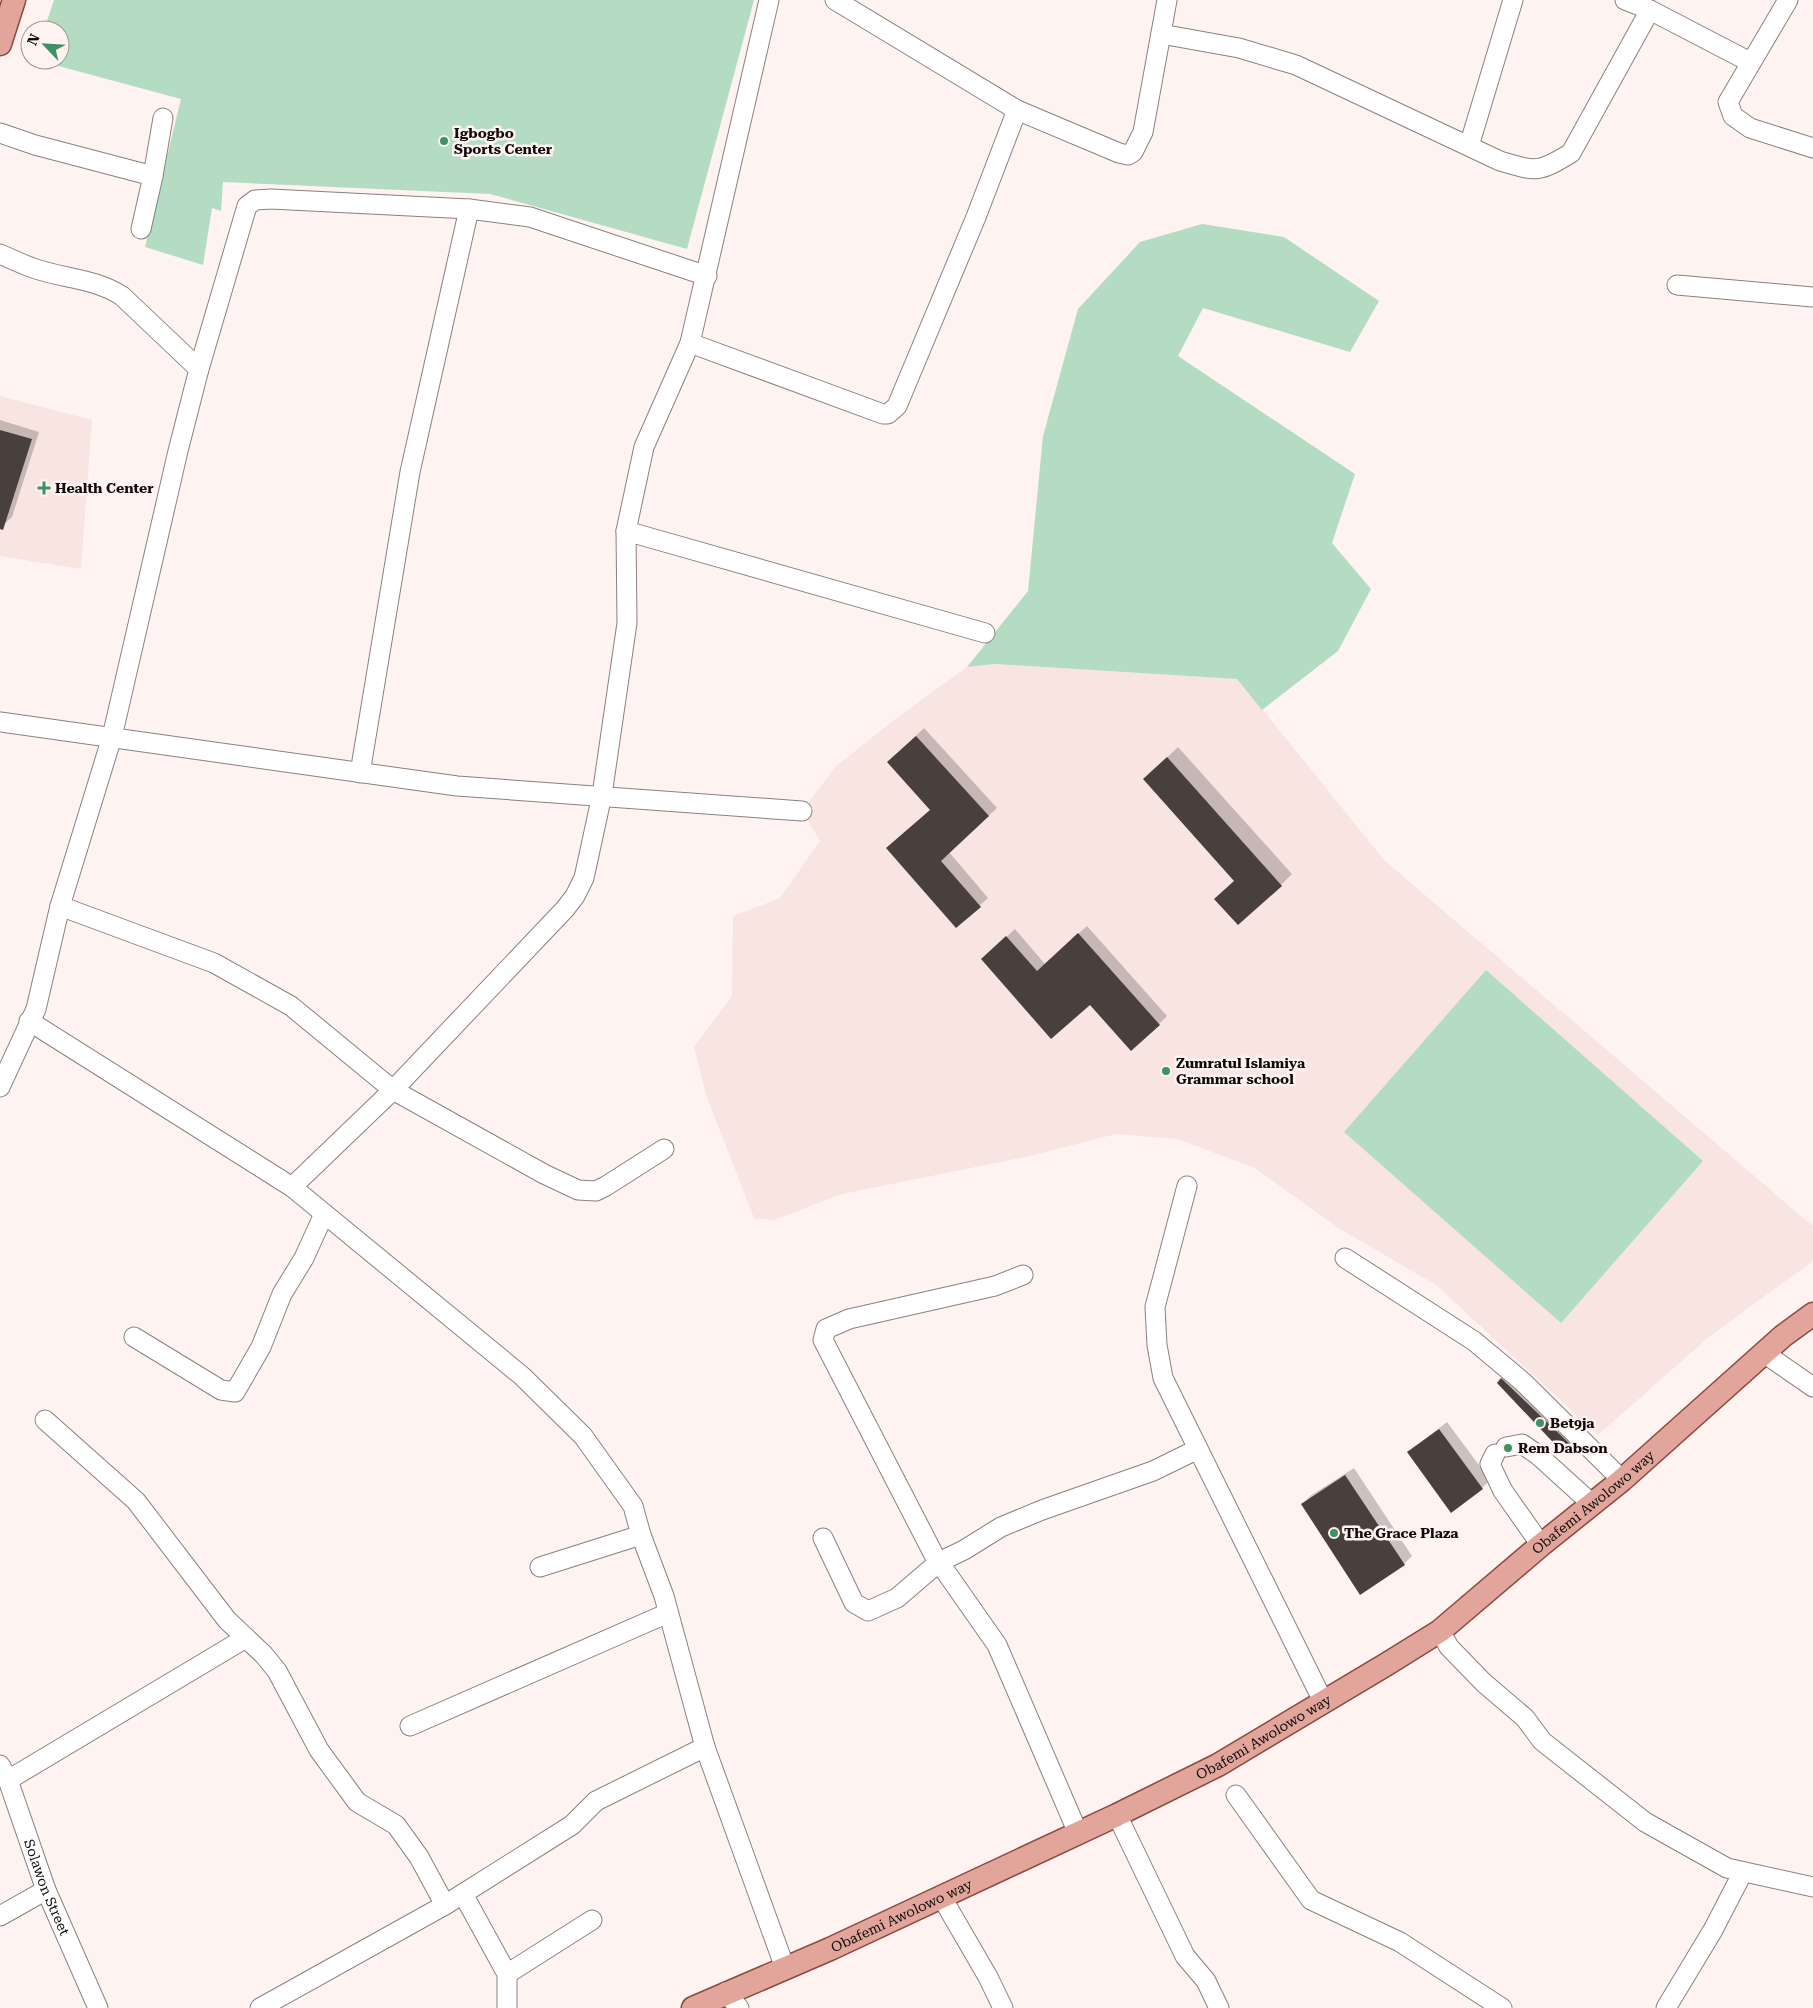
<svg xmlns="http://www.w3.org/2000/svg" width="1813" height="2008" viewBox="0 0 1813 2008" font-family="'Roboto Serif',serif">
<rect width="100%" height="100%" fill="#fef3f1"/>
<g fill="#f8e5e1">
<path d="M 0,396 L 92,420 L 81,569 L 0,556 Z"/>
<path d="M 995,664 L 1238,679 L 1384,860 L 1813,1226 L 1813,1261 L 1709,1337 L 1598,1435 L 1436,1285 L 1340,1229 L 1253,1167 L 1177,1139 L 1116,1134 L 1030,1156 L 842,1194 L 774,1220 L 754,1218 L 706,1095 L 694,1047 L 732,996 L 733,916 L 780,898 L 820,841 L 802,811 L 836,766 L 898,717 L 967,667 Z"/>
</g>
<g fill="#b4dcc3">
<path d="M 54,0 L 754,0 L 687,249 L 490,194 L 223,182 L 221,211 L 212,208 L 203,265 L 145,247 L 181,99 L 36,60 L 60,60 L 60,30 L 44,30 Z"/>
<path d="M 1202,224 L 1284,237 L 1379,301 L 1350,352 L 1203,308 L 1178,356 L 1355,474 L 1332,543 L 1371,589 L 1338,651 L 1262,710 L 1237,679 L 995,664 L 967,667 L 1028,591 L 1043,436 L 1078,309 L 1140,242 Z"/>
<path d="M 1486,970 L 1703,1161 L 1561,1323 L 1344,1132 Z"/>
</g>
<g fill="#0003">
<path d="M 0,420 L 39,432 L 12,517 L 4,524 L 0,523 Z"/>
<path d="M 924,728 L 997,808 L 949,852 L 988,898 L 956,927 L 888,848 L 932,809 L 897,754 Z"/>
<path d="M 1178,747 L 1292,874 L 1281,885 L 1235,880 L 1156,768 Z"/>
<path d="M 1087,926 L 1167,1016 L 1159,1024 L 1090,1003 L 991,951 L 1015,929 L 1045,964 Z"/>
<path d="M 1507,1374 L 1577,1441 L 1565,1453 L 1499,1383 Z"/>
<path d="M 1447,1422 L 1490,1480 L 1482,1488 L 1409,1452 Z"/>
<path d="M 1354,1468 L 1412,1556 L 1404,1564 L 1302,1505 L 1310,1496 Z"/>
</g>
<g fill="#49403e">
<path d="M 0,430 L 32,439 L 3,530 L 0,529 Z"/>
<path d="M 916,736 L 989,816 L 941,861 L 981,907 L 956,928 L 886,848 L 930,810 L 887,762 Z"/>
<path d="M 1167,757 L 1282,886 L 1238,925 L 1214,899 L 1234,881 L 1143,779 Z"/>
<path d="M 1078,933 L 1160,1025 L 1131,1051 L 1090,1005 L 1051,1039 L 981,959 L 1006,936 L 1037,971 Z"/>
<path d="M 1501,1378 L 1573,1447 L 1565,1455 L 1497,1383 Z"/>
<path d="M 1439,1429 L 1483,1489 L 1451,1513 L 1407,1452 Z"/>
<path d="M 1345,1475 L 1405,1565 L 1360,1595 L 1301,1504 Z"/>
</g>
<g fill="none" stroke-linecap="round" stroke-linejoin="round">
<defs>
<g id="minor">
<path d="M 835,0 L 1017,110 L 1119,153 L 1128,155 L 1133,152 L 1143,132 L 1167,0"/>
<path d="M 1625,0 L 1650,10 L 1750,62"/>
<path d="M 1788,0 L 1728,102 L 1733,116 L 1750,128 L 1813,148"/>
<path d="M 1161,34 L 1239,48 L 1296,65 L 1500,161 C 1537,172 1538,173 1571,153 L 1650,10"/>
<path d="M 0,133 L 35,145 L 153,176 L 141,229"/>
<path d="M 1469,146 L 1513,0"/>
<path d="M 153,176 L 163,118"/>
<path d="M 0,254 C 11,259 22,264 33,268 C 64,279 94,278 122,296 L 199,369"/>
<path d="M 1677,285 L 1813,297"/>
<path d="M 690,343 L 883,414 L 888,414 L 897,406 L 976,217 L 1017,110"/>
<path d="M 626,531 L 985,633"/>
<path d="M 0,722 L 457,786 L 802,811"/>
<path d="M 360,773 L 410,472 L 469,209"/>
<path d="M 60,906 L 214,963 L 291,1006 L 393,1090 L 544,1174 L 578,1190 L 596,1191 L 606,1186 L 664,1149"/>
<path d="M 29,1021 L 292,1187 L 522,1376 L 583,1436 L 633,1506 L 641,1535 L 664,1596 L 705,1747 L 785,1968"/>
<path d="M 0,1087 L 36,1009 L 60,906 L 112,737 L 178,451 L 199,369 L 247,206 L 255,200 L 271,199 L 469,209 L 530,217 L 707,276"/>
<path d="M 1187,1186 L 1155,1307 L 1157,1345 L 1163,1378 L 1323,1701"/>
<path d="M 292,1187 L 393,1090 L 565,909 L 575,896 L 584,878 L 602,795 L 627,623 L 626,531 L 644,447 L 690,343 L 769,0"/>
<path d="M 1345,1258 L 1474,1341 L 1523,1382 L 1622,1480"/>
<path d="M 1023,1275 L 995,1286 L 849,1319 L 826,1329 L 823,1340 L 934,1555 L 997,1645 L 1078,1833"/>
<path d="M 134,1337 L 221,1390 L 235,1392 L 261,1347 L 282,1294 L 304,1258 L 324,1214"/>
<path d="M 1764,1353 L 1813,1387"/>
<path d="M 45,1420 L 136,1501 L 227,1620 L 264,1655 L 277,1671 L 319,1750 L 357,1802 L 396,1825 L 419,1857 L 445,1905"/>
<path d="M 1506,1447 L 1522,1444 L 1538,1455 L 1592,1504"/>
<path d="M 1495,1454 L 1490,1464 L 1503,1491 L 1541,1545"/>
<path d="M 823,1538 L 854,1603 L 868,1611 L 897,1598 L 939,1562 L 964,1550 L 1001,1527 L 1042,1510 L 1153,1471 L 1198,1449"/>
<path d="M 540,1567 L 641,1535"/>
<path d="M 1440,1631 L 1449,1647 L 1484,1683 L 1525,1718 L 1542,1741 L 1645,1822 L 1727,1868 L 1813,1887"/>
<path d="M 410,1726 L 668,1613"/>
<path id="s1" d="M 0,1765 L 8,1780 L 46,1890 L 98,2008"/>
<path d="M 8,1780 L 244,1639"/>
<path d="M 1236,1795 L 1311,1900 L 1400,1942 L 1502,2008"/>
<path d="M 1117,1815 L 1185,1956 L 1206,1981 L 1219,2008"/>
<path d="M 463,1894 L 507,1974 L 507,2008"/>
<path d="M 941,1896 L 988,1977 L 1003,2008"/>
<path d="M 0,1916 L 46,1890"/>
<path d="M 507,1974 L 592,1920"/>
<path d="M 726,1992 L 739,2008"/>
<path d="M 260,2008 L 445,1905 L 572,1825 L 596,1801 L 705,1747"/>
<path d="M 1666,2008 L 1713,1930 L 1743,1872"/>
</g>
<g id="major">
<path d="M 0,44 L 14,0"/>
<path id="s2" d="M 693,2008 L 830,1949 L 1117,1815 L 1218,1765 L 1387,1664 L 1440,1631 L 1541,1545 L 1622,1480 L 1783,1336 L 1813,1314"/>
</g>
</defs>
<use href="#minor" stroke="#8a817f" stroke-width="21"/>
<use href="#major" stroke="#8c483d" stroke-width="25"/>
<use href="#minor" stroke="#fff" stroke-width="19"/>
<use href="#major" stroke="#e2a59b" stroke-width="22"/>
</g>
<g fill="#3c9165" stroke="#fef3f1" stroke-width="2">
<circle cx="444" cy="141" r="5"/>
<path d="M41.5 480.5h5v5h5v5h-5v5h-5v-5h-5v-5h5z"/>
<circle cx="1166" cy="1071" r="5"/>
<circle cx="1540" cy="1423" r="5"/>
<circle cx="1508" cy="1448" r="5"/>
<circle cx="1334" cy="1533" r="5"/>
</g>
<g text-anchor="middle" stroke-width="5" stroke-linejoin="round" paint-order="stroke">
<g font-size="14" font-weight="bold" fill="#0f0b0b" stroke="#fef3f1" text-anchor="start">
<text x="454" y="138">Igbogbo<tspan x="454" dy="16">Sports Center</tspan></text>
<text x="55" y="493">Health Center</text>
<text x="1176" y="1068">Zumratul Islamiya<tspan x="1176" dy="16">Grammar school</tspan></text>
<text x="1550" y="1428">Bet9ja</text>
<text x="1518" y="1453">Rem Dabson</text>
<text x="1344" y="1538">The Grace Plaza</text>
</g>
<g font-size="14" fill="#0f0b0b" stroke="#fef3f1">
<text dy="5" stroke="none"><textPath href="#s2" startOffset="1038">Obafemi Awolowo way</textPath></text>
<text dy="5" stroke="none"><textPath href="#s2" startOffset="632">Obafemi Awolowo way</textPath></text>
<text dy="5" stroke="none"><textPath href="#s1" startOffset="131">Solawon Street</textPath></text>
<text dy="5" stroke="none"><textPath href="#s2" startOffset="228">Obafemi Awolowo way</textPath></text>
</g>
</g>
<g transform="translate(45 45) rotate(295)"><circle r="24" fill="#fef3f1" stroke="#9e9695"/>
<path d="M0-4L9 19L0 12L-9 19Z" fill="#3c9165"/>
<text y="-8" font-size="14" font-weight="bold" text-anchor="middle" fill="#0f0b0b">N</text>
</g>
</svg>
